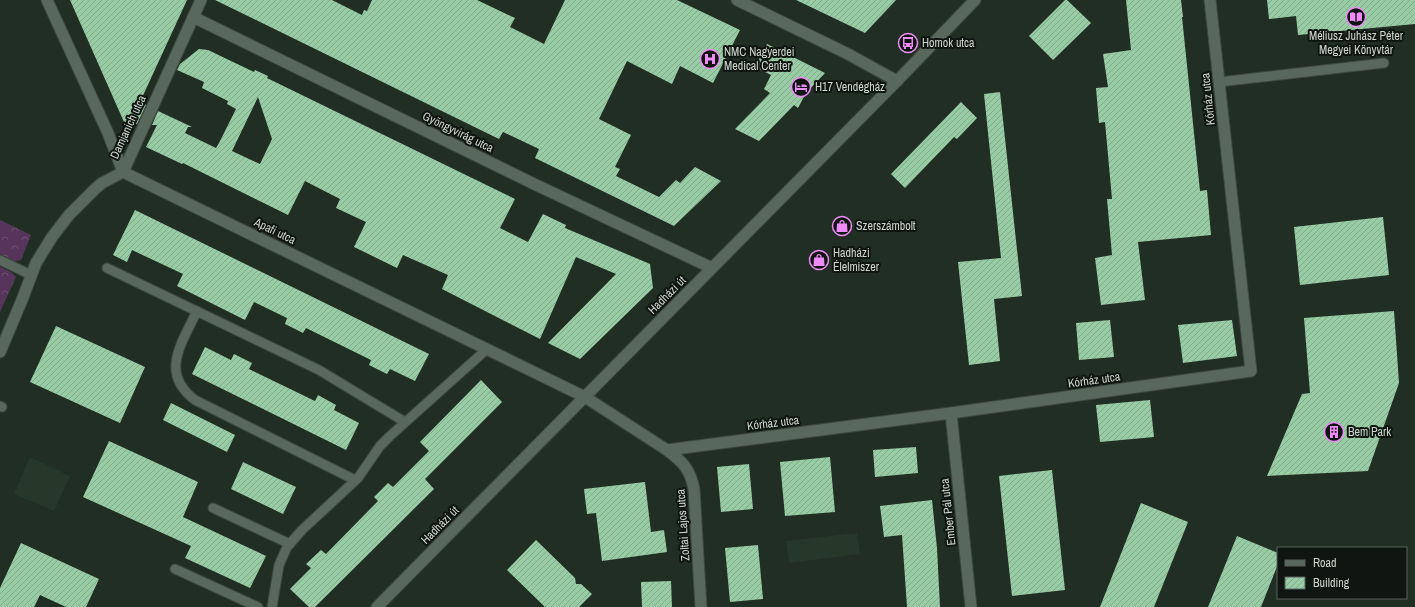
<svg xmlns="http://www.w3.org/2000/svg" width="1415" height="607" viewBox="0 0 1415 607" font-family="'Archivo Narrow',sans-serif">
<defs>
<pattern id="park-crowns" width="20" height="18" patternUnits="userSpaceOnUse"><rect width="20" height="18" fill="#57345a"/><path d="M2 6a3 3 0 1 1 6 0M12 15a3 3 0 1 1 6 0" fill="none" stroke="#6e5171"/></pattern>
<pattern id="building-hatch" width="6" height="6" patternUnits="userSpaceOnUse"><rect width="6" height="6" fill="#98cca4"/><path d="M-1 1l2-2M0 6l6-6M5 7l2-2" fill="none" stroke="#82a98a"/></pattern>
</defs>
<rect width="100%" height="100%" fill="#212e24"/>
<g fill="#253829">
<path d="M 30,457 L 70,476 L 54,511 L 14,494 Z"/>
<path d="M 857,533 L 860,554 L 789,563 L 786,541 Z"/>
</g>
<g fill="url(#park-crowns)">
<path d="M 0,220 L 31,235 L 21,260 L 15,261 L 0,254 Z"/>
<path d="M 0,267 L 11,272 L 16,277 L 0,312 Z"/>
</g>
<g fill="url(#building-hatch)" fill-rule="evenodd">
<path d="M 70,0 L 187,0 L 140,102 L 146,105 L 137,124 L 132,124 L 128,131 Z"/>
<path d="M 215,0 L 332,0 L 362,15 L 364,10 L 367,11 L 372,0 L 477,0 L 515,18 L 510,27 L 544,44 L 565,0 L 677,0 L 740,30 L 713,83 L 680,66 L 672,84 L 627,61 L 599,119 L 631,135 L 615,167 L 620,169 L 616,176 L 659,197 L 676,180 L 680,183 L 695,167 L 721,181 L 674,226 L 535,158 L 539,149 L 503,132 L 499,139 Z"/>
<path d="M 796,0 L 896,0 L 865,33 Z"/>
<path d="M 1065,0 L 1067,0 L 1091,23 L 1053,60 L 1029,36 Z"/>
<path d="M 1126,0 L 1181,0 L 1183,17 L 1182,17 L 1200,191 L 1207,190 L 1211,235 L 1138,242 L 1145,300 L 1101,305 L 1095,258 L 1112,255 L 1107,199 L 1112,199 L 1105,122 L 1099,123 L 1096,88 L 1108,87 L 1103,54 L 1131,50 Z"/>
<path d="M 1267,0 L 1415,0 L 1415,24 L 1298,35 L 1296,16 L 1269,19 Z"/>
<path d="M 767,44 L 825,73 L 806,93 L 798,108 L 794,105 L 759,141 L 735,129 L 770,93 L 764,89 L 771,75 L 755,67 Z"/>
<path d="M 199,49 L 208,50 L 254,72 L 255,70 L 268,76 L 267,78 L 515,199 L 500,228 L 528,242 L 543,214 L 566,225 L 565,228 L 650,264 L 653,288 L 580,359 L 548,343 L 616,274 L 576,257 L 540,339 L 442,289 L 448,275 L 403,255 L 397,268 L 354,247 L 366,222 L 336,208 L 340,199 L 305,181 L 288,215 L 183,163 L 182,164 L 146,147 L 157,125 L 152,125 L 158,111 L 192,127 L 188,127 L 185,133 L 216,148 L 219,143 L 236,109 L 227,104 L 228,101 L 202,88 L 204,82 L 177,70 L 180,64 ZM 258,97 L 272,139 L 260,164 L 232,151 Z"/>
<path d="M 1000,92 L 1022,296 L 994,299 L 1000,361 L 969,365 L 958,262 L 1001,258 L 984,94 Z"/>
<path d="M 961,102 L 977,118 L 957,139 L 954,137 L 905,188 L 891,174 Z"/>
<path d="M 135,210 L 429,354 L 415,381 L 390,369 L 387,374 L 369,365 L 371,360 L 306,328 L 303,333 L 285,324 L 287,318 L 254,302 L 245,320 L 177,286 L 183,274 L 132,250 L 127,262 L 113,255 Z"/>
<path d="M 1383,217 L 1389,275 L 1300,285 L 1294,227 Z"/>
<path d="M 1394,311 L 1399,383 L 1368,471 L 1267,476 L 1302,394 L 1310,393 L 1304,318 Z"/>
<path d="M 1110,320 L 1114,357 L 1079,360 L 1076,323 Z"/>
<path d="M 1232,320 L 1237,356 L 1183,363 L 1178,325 Z"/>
<path d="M 56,326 L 145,367 L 120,423 L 30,382 Z"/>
<path d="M 205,347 L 231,360 L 234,354 L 252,363 L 249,369 L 315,401 L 318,395 L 336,405 L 334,410 L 359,423 L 346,450 L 192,374 Z"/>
<path d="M 481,380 L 502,402 L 425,479 L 434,489 L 315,607 L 309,607 L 290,589 L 311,568 L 306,564 L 321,550 L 326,554 L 378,501 L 374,497 L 388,483 L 393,487 L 429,451 L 420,442 Z"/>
<path d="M 1150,400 L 1154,437 L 1100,442 L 1096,405 Z"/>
<path d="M 171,403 L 235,435 L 227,452 L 163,420 Z"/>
<path d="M 109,441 L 198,482 L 183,517 L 266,556 L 250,588 L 185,558 L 191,546 L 83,497 Z"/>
<path d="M 916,447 L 918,473 L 875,477 L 873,450 Z"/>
<path d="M 830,457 L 835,512 L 785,516 L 780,462 Z"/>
<path d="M 243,462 L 296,487 L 283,514 L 231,489 Z"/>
<path d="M 749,464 L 753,509 L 721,512 L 717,467 Z"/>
<path d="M 1052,470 L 1065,590 L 1012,596 L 999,476 Z"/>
<path d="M 645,482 L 651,532 L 664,530 L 667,552 L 602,561 L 596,513 L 587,514 L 584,489 Z"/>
<path d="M 932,500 L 937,548 L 940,607 L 907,607 L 902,535 L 884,537 L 880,506 Z"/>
<path d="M 1141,503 L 1188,522 L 1154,607 L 1100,607 Z"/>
<path d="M 1237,536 L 1278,553 L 1278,564 L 1261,607 L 1208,607 Z"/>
<path d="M 536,540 L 575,578 L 576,584 L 581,584 L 592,594 L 579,607 L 545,607 L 507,570 Z"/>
<path d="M 21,543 L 99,579 L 86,607 L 66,607 L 40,595 L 34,607 L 0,607 L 0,588 Z"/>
<path d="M 758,545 L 763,599 L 730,602 L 725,548 Z"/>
<path d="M 671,581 L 672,607 L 642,607 L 641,582 Z"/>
</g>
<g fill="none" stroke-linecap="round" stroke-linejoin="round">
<defs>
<g id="service">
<path d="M 1219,82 L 1384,63"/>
<path d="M 0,260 L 31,275"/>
<path d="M 107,268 L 319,370 L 405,422"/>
<path d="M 197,311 C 182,343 159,373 195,400 L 355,480"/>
<path d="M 0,406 L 2,407"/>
<path d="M 213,508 L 290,544"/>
<path d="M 175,569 L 258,607"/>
<path d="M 272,607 L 279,565 L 287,547 L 302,530 L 358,478 L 380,446 L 390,436 L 487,349"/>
</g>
<g id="minor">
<path d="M 47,0 L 108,133 L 123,172 L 585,397 L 667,450 L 951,413 L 1251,371 L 1210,0"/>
<path d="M 737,0 L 848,54 L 897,81"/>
<path d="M 193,17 L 532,183 L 712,268"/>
<path d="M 0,352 L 22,300 L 36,263 L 52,237 L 69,215 L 95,189 L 102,183 L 123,172 L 201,0"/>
<path d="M 951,413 L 971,607"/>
<path d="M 667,450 C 683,462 690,469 694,489 L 701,607"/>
</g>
<path id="tertiary" d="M 377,607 L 897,81 L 975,0"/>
</defs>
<use href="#service" stroke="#3d483f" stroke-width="11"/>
<use href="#minor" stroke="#3d483f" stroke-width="13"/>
<use href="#tertiary" stroke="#3d483f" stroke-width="13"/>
<use href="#service" stroke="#59685c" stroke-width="9"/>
<use href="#minor" stroke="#59685c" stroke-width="11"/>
<use href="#tertiary" stroke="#59685c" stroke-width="11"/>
</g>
<defs>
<symbol id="library-ring" viewBox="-11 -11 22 22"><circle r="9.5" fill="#0f1510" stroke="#ef8bf7" stroke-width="1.5"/><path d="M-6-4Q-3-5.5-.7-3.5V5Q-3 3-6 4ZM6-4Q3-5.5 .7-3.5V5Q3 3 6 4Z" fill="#ef8bf7"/></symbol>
<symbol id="bus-ring" viewBox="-11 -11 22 22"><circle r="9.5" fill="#0f1510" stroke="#ef8bf7" stroke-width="1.5"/><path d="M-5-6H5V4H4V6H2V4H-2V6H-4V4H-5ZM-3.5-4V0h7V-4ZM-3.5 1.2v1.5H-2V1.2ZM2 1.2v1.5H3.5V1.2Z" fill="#ef8bf7"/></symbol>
<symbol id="hospital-ring" viewBox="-11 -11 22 22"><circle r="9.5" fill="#0f1510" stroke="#ef8bf7" stroke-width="1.5"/><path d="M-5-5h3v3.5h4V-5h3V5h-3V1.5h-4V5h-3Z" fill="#ef8bf7"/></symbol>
<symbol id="hotel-ring" viewBox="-11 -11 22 22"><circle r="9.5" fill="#0f1510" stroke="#ef8bf7" stroke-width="1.5"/><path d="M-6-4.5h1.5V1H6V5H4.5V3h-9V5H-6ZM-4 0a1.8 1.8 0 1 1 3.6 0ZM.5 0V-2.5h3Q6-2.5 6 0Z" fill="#ef8bf7"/></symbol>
<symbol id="shop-ring" viewBox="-11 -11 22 22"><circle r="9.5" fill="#0f1510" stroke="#ef8bf7" stroke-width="1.5"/><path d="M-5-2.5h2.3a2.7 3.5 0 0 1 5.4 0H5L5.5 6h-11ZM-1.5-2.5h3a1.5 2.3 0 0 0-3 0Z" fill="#ef8bf7"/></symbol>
<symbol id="building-ring" viewBox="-11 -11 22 22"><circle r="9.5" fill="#0f1510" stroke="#ef8bf7" stroke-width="1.5"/><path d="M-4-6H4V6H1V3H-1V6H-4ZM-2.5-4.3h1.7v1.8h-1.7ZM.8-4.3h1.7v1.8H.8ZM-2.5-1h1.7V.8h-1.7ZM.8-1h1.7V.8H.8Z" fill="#ef8bf7"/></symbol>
</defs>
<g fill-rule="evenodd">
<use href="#library-ring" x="1345" y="6" width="22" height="22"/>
<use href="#bus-ring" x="897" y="32" width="22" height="22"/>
<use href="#hospital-ring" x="699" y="48" width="22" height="22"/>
<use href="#hotel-ring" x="790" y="76" width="22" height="22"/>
<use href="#shop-ring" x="831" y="215" width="22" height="22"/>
<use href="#shop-ring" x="808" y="249" width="22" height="22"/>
<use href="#building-ring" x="1323" y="421" width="22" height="22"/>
</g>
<g text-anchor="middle" stroke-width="4" stroke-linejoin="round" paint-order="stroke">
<g font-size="12" fill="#cdd6cf" stroke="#0f1510" text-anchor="start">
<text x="1356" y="40" text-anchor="middle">Méliusz Juhász Péter<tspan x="1356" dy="14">Megyei Könyvtár</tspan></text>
<text x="922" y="47">Homok utca</text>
<text x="724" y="56">NMC Nagyerdei<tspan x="724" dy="14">Medical Center</tspan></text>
<text x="815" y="91">H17 Vendégház</text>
<text x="856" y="230">Szerszámbolt</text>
<text x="833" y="257">Hadházi<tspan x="833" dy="14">Élelmiszer</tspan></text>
<text x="1348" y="436">Bem Park</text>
</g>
<g font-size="12" fill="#cdd6cf" stroke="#0f1510">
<text transform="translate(1208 99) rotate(-96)" y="4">Kórház utca</text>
<text transform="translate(128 127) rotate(-65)" y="4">Damjanich utca</text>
<text transform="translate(458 132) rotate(26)" y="4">Gyöngyvirág utca</text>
<text transform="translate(275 231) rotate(26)" y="4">Apafi utca</text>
<text transform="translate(667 295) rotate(-45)" y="4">Hadházi út</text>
<text transform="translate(1094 380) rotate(-8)" y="4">Kórház utca</text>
<text transform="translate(773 423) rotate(-7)" y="4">Kórház utca</text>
<text transform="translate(948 512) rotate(-96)" y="4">Ember Pál utca</text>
<text transform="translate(440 525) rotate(-45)" y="4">Hadházi út</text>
<text transform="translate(683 525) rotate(-94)" y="4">Zoltai Lajos utca</text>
</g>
</g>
<rect x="1277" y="547" width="130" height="52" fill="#0f1510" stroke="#5b625c"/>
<rect x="1285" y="560" width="20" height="6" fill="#59685c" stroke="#5b625c"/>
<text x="1313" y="567" font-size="12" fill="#cdd6cf">Road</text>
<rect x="1285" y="577" width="20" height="12" fill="url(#building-hatch)" stroke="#5b625c"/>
<text x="1313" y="587" font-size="12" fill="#cdd6cf">Building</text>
</svg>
